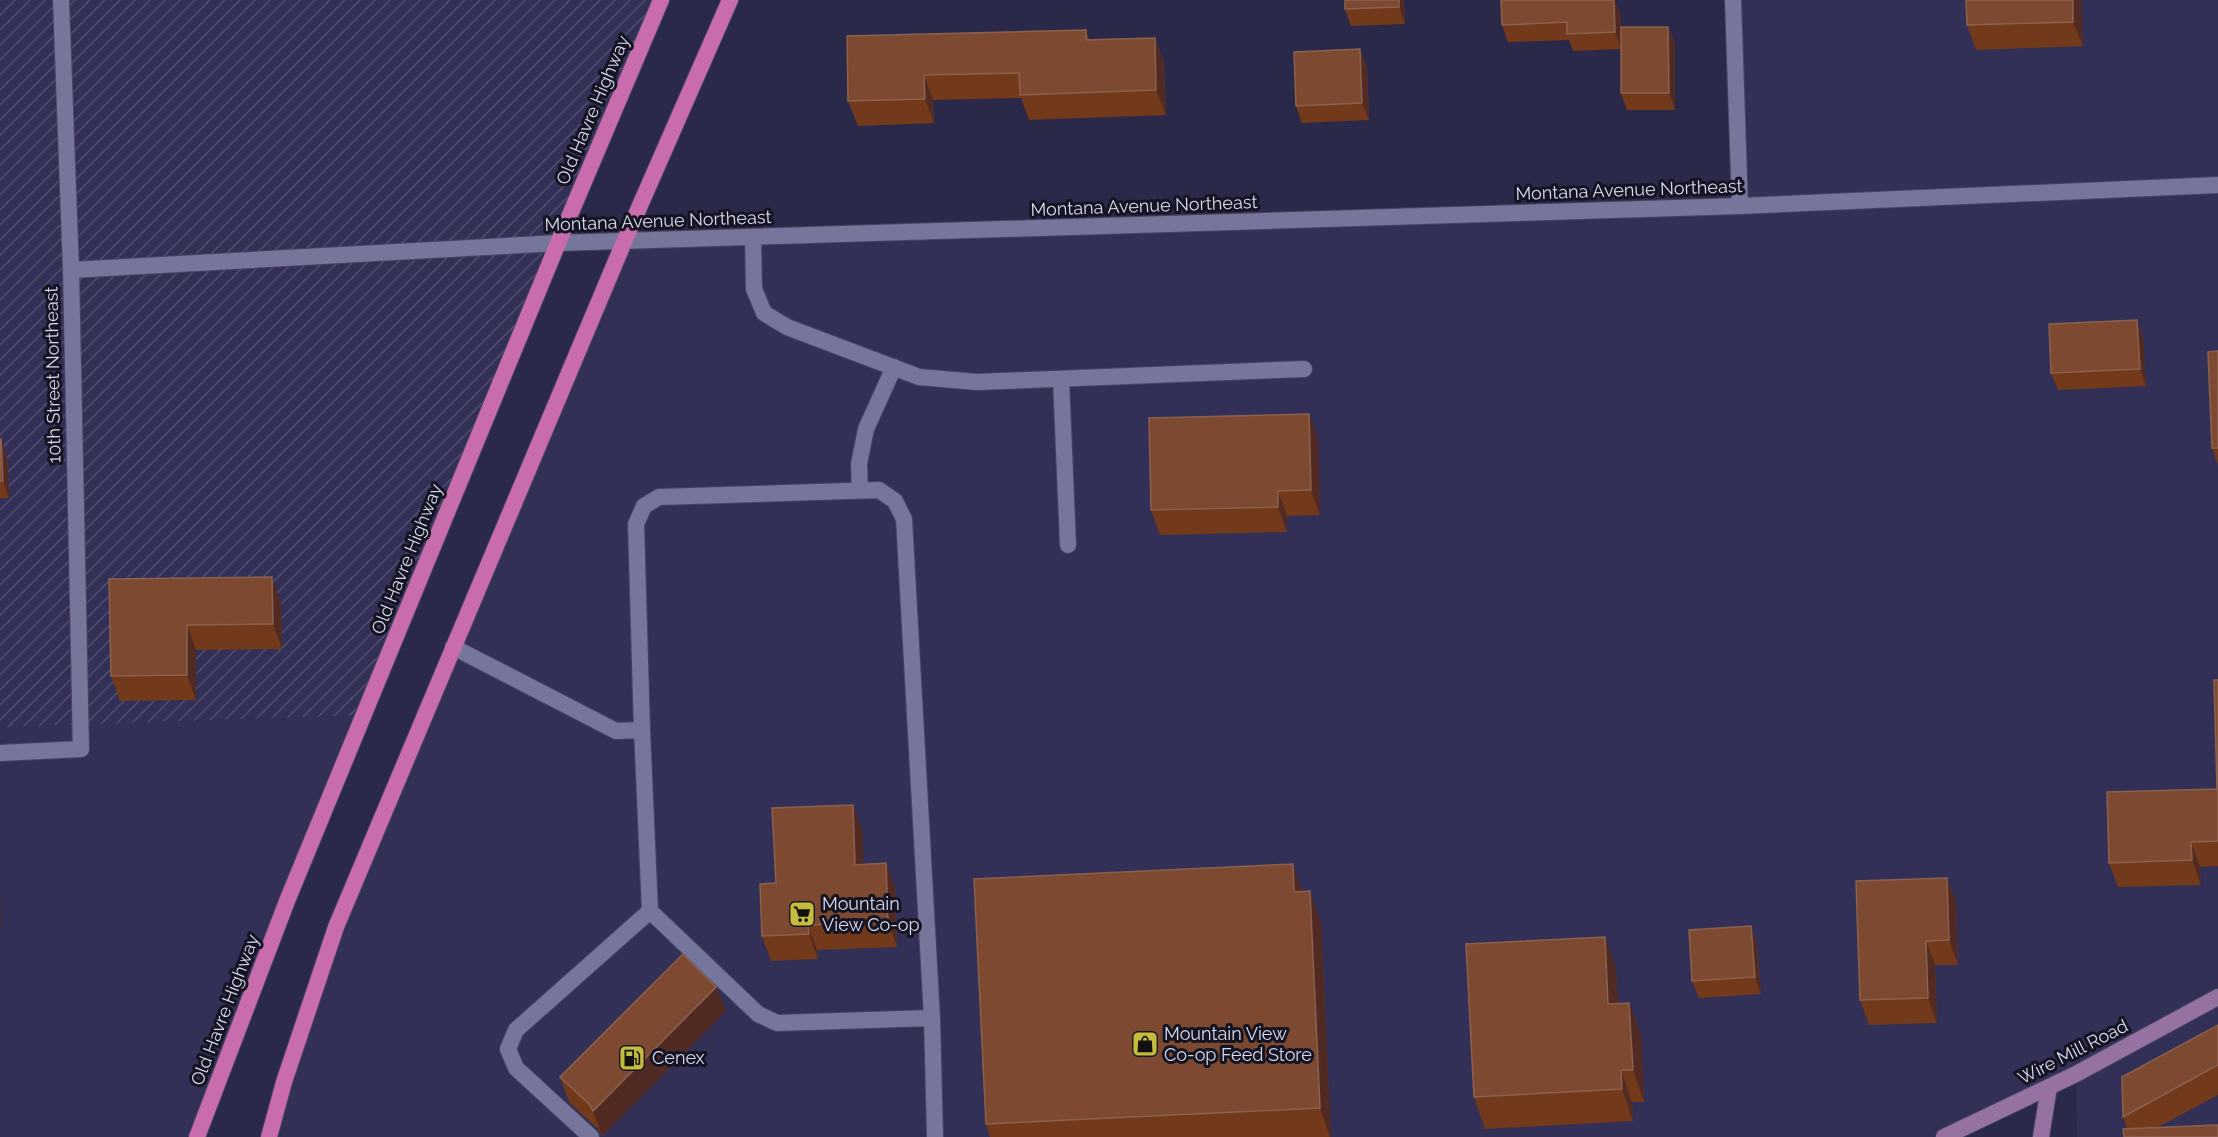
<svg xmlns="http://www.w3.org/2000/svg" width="2218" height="1137" viewBox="0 0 2218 1137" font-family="Raleway,sans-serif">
<defs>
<pattern id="industrial-furrows" width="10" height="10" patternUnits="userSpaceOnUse" patternTransform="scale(1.5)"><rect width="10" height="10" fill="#333057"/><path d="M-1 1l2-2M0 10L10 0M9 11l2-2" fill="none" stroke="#504d6f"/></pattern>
</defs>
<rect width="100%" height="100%" fill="#2b2949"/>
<g fill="#333057">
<path d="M 1733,0 L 2218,0 L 2218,1137 L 2077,1137 L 2076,1074 L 1944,1137 L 274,1137 L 336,927 L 624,242 L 1739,206 Z"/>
<path d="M 364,715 L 197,1137 L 0,1137 L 0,727 Z"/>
</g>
<path fill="url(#industrial-furrows)" d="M 0,0 L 661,0 L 364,715 L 0,727 Z"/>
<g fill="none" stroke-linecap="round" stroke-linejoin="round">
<defs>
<g id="service">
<path d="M 753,238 L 754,289 L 764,313 L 787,327 L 919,377 L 977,382 L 1304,369"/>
<path d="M 1061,379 L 1068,545"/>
<path d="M 860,490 L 859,464 L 866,429 L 894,367"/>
<path d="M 453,647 L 616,731 L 642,730 L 650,911 L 758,1014 L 777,1023 L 932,1018 L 935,1137"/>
<path d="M 642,730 L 636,524 L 644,506 L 659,497 L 879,490 L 895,501 L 904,519 L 932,1018"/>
<path d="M 0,753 L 81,749"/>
<path d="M 591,1137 L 516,1068 L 508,1049 L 516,1030 L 650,911"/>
</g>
<g id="minor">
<path d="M 61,0 L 71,270 L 81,749"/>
<path d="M 1733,0 L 1740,206"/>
<path d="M 71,270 L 558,243 L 1740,206 L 2218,185"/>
</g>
<g id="secondary">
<path d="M 1944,1137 L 2076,1074 L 2218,997"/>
<path d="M 2041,1137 L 2049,1087"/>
</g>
<g id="trunk">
<path d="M 197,1137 L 287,901 L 558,243 L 661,0"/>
<path d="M 269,1137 L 284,1082 L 336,927 L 624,242 L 730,0"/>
</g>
</defs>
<use href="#service" stroke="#474460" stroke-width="18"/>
<use href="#minor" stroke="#474460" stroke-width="18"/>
<use href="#secondary" stroke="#474460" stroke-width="18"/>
<use href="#trunk" stroke="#474460" stroke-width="18"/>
<use href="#service" stroke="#76759b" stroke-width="16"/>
<use href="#minor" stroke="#76759b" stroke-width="16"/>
<use href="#secondary" stroke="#9572a1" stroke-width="16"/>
<use href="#trunk" stroke="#c96cab" stroke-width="16"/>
</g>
<g fill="#72391a">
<path d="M 1404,0 L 1405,24 L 1351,26 L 1345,9 Z"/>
<path d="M 2081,0 L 2083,46 L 1976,50 L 1967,25 Z"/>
<path d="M 1620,13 L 1621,37 L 1668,27 L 1675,44 L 1675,110 L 1627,110 L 1621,93 L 1621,49 L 1573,51 L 1569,40 L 1508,42 L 1502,25 Z"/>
<path d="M 1086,30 L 1089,39 L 1155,38 L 1164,63 L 1166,115 L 1029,120 L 1021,98 L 933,100 L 934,123 L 858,126 L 848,101 L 847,36 Z"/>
<path d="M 1360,49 L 1367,67 L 1369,120 L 1302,123 L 1296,106 Z"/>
<path d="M 2143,337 L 2146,386 L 2058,390 L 2051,373 Z"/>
<path d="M 2218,351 L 2218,465 L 2212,448 Z"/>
<path d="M 1309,414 L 1318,439 L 1320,515 L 1287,516 L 1287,532 L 1160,535 L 1151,510 Z"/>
<path d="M 0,439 L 7,456 L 9,498 L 0,498 Z"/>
<path d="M 109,579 L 281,602 L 282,649 L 196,650 L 196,700 L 120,701 L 111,676 Z"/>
<path d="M 2218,680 L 2218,866 L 2200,867 L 2201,885 L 2118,887 L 2109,863 L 2217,789 Z"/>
<path d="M 853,805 L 862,830 L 863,864 L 886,863 L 895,888 L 897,947 L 817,950 L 818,959 L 771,961 L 762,936 L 776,883 Z"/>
<path d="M 1947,878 L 1956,903 L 1958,965 L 1935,965 L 1937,1023 L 1869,1025 L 1860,1000 Z"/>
<path d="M 1303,892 L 1321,923 L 1331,1137 L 990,1137 L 986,1124 Z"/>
<path d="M 1751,926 L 1757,944 L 1761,994 L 1699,998 L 1692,981 Z"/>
<path d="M 1605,937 L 1616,969 L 1618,1004 L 1629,1003 L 1641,1035 L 1644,1102 L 1632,1102 L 1633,1121 L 1485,1129 L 1474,1097 Z"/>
<path d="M 716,987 L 726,1011 L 602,1136 L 598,1129 L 569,1102 L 560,1077 Z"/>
<path d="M 2218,1025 L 2218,1095 L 2158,1127 L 2127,1129 L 2123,1117 Z"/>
</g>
<g fill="#512b23">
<path d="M 1399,0 L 1404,0 L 1405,24 L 1399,7 Z"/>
<path d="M 1614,0 L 1615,0 L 1620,13 L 1621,49 L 1615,32 Z"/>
<path d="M 2073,0 L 2081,0 L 2083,46 L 2073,22 Z"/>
<path d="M 1668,27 L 1675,44 L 1675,110 L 1669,93 Z"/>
<path d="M 1155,38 L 1164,63 L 1166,115 L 1156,90 Z"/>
<path d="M 1360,49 L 1367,67 L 1369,120 L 1362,103 Z"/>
<path d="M 924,75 L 933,100 L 934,123 L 925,99 Z"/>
<path d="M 2137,320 L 2143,337 L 2146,386 L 2140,369 Z"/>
<path d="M 1309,414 L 1318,439 L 1320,515 L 1311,490 Z"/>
<path d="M 1,439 L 7,456 L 9,498 L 3,481 Z"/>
<path d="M 1278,491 L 1287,516 L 1287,532 L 1278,507 Z"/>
<path d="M 272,577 L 281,602 L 282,649 L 273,624 Z"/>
<path d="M 187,625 L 196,650 L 196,700 L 187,675 Z"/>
<path d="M 853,805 L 862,830 L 864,889 L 855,865 Z"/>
<path d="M 2191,842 L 2200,867 L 2201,885 L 2192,860 Z"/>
<path d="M 886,863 L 895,888 L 897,947 L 888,922 Z"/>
<path d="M 1293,864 L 1304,896 L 1294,892 Z"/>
<path d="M 1947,878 L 1956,903 L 1958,965 L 1949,940 Z"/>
<path d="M 0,885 L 1,931 L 0,929 Z"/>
<path d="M 1310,891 L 1321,923 L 1331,1137 L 1330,1137 L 1320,1108 Z"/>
<path d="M 808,925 L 817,950 L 818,959 L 809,934 Z"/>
<path d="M 1751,926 L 1757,944 L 1761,994 L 1755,977 Z"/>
<path d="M 1605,937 L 1616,969 L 1620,1036 L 1608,1004 Z"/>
<path d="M 1926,941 L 1935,965 L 1937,1023 L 1928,998 Z"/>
<path d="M 716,987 L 726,1011 L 602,1136 L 593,1111 Z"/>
<path d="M 1629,1003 L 1641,1035 L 1644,1102 L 1633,1070 Z"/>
<path d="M 1621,1070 L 1632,1102 L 1633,1121 L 1622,1089 Z"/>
</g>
<g fill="#7d4a31" stroke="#8b614e" stroke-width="1.5">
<path d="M 1345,0 L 1399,0 L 1399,7 L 1345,9 Z"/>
<path d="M 1501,0 L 1614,0 L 1615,32 L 1567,34 L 1567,22 L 1502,25 Z"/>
<path d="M 1966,0 L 2073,0 L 2073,22 L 1967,25 Z"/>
<path d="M 1621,27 L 1668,27 L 1669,93 L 1621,93 Z"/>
<path d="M 1086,30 L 1086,40 L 1155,38 L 1156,90 L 1020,95 L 1019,73 L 924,75 L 925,99 L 848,101 L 847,36 Z"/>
<path d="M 1360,49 L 1362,103 L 1296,106 L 1294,52 Z"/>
<path d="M 2137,320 L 2140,369 L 2051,373 L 2049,324 Z"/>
<path d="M 2218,351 L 2218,448 L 2212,448 L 2208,352 Z"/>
<path d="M 1309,414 L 1311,490 L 1278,491 L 1278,507 L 1151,510 L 1149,418 Z"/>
<path d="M 0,439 L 1,439 L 3,481 L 0,481 Z"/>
<path d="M 272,577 L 273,624 L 187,625 L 187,675 L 111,676 L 109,579 Z"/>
<path d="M 2214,680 L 2218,680 L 2218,841 L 2191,842 L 2192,860 L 2109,863 L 2107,792 L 2217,789 Z"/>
<path d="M 853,805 L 855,865 L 886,863 L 888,922 L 808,925 L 809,934 L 762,936 L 760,884 L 776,883 L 772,808 Z"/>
<path d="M 1293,864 L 1294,892 L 1310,891 L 1320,1108 L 986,1124 L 974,879 Z"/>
<path d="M 1947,878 L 1949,940 L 1926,941 L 1928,998 L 1860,1000 L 1856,881 Z"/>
<path d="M 1751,926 L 1755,977 L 1692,981 L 1689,930 Z"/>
<path d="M 1605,937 L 1608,1004 L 1629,1003 L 1633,1070 L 1621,1070 L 1622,1089 L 1474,1097 L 1466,944 Z"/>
<path d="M 683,954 L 716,987 L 593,1111 L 589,1104 L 560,1077 Z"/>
<path d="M 2218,1025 L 2218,1065 L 2123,1117 L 2122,1077 Z"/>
<path d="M 2218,1125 L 2218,1137 L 2124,1137 L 2123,1129 Z"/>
</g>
<defs>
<symbol id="supermarket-square" viewBox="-11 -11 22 22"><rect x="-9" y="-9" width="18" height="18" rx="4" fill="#c5bc3d" stroke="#141422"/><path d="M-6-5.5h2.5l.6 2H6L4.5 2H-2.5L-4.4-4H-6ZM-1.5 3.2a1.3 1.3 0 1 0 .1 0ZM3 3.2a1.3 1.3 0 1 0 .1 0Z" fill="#111"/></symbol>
<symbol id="shop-square" viewBox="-11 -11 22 22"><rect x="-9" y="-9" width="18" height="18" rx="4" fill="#c5bc3d" stroke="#141422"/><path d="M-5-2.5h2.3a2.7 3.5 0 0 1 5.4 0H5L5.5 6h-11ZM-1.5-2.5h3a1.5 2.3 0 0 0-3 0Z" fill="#111"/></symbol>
<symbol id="fuel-square" viewBox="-11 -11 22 22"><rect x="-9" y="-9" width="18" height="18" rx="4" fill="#c5bc3d" stroke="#141422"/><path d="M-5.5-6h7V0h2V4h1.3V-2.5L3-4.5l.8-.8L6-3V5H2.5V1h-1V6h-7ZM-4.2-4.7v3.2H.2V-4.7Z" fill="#111"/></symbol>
</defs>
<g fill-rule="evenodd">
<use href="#supermarket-square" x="787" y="899" width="30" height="30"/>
<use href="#shop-square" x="1130" y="1029" width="30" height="30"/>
<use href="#fuel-square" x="617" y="1043" width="30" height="30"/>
</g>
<g text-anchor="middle" stroke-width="6" stroke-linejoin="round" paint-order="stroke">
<g font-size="18" fill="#d8d9ee" stroke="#141422">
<text transform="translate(593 110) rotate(-67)" y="6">Old Havre Highway</text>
<text transform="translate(1629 190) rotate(-2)" y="6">Montana Avenue Northeast</text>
<text transform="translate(1144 206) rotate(-2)" y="6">Montana Avenue Northeast</text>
<text transform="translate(658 221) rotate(-2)" y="6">Montana Avenue Northeast</text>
<text transform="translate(53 375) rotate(-91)" y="6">10th Street Northeast</text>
<text transform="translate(407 559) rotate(-68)" y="6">Old Havre Highway</text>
<text transform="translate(225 1010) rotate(-69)" y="6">Old Havre Highway</text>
<text transform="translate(2073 1052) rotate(-27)" y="6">Wire Mill Road</text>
</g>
<g font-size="18" fill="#d8d9ee" stroke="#141422" text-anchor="start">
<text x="822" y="910">Mountain<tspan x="822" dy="21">View Co-op</tspan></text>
<text x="1164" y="1040">Mountain View<tspan x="1164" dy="21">Co-op Feed Store</tspan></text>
<text x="652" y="1064">Cenex</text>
</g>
</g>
</svg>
